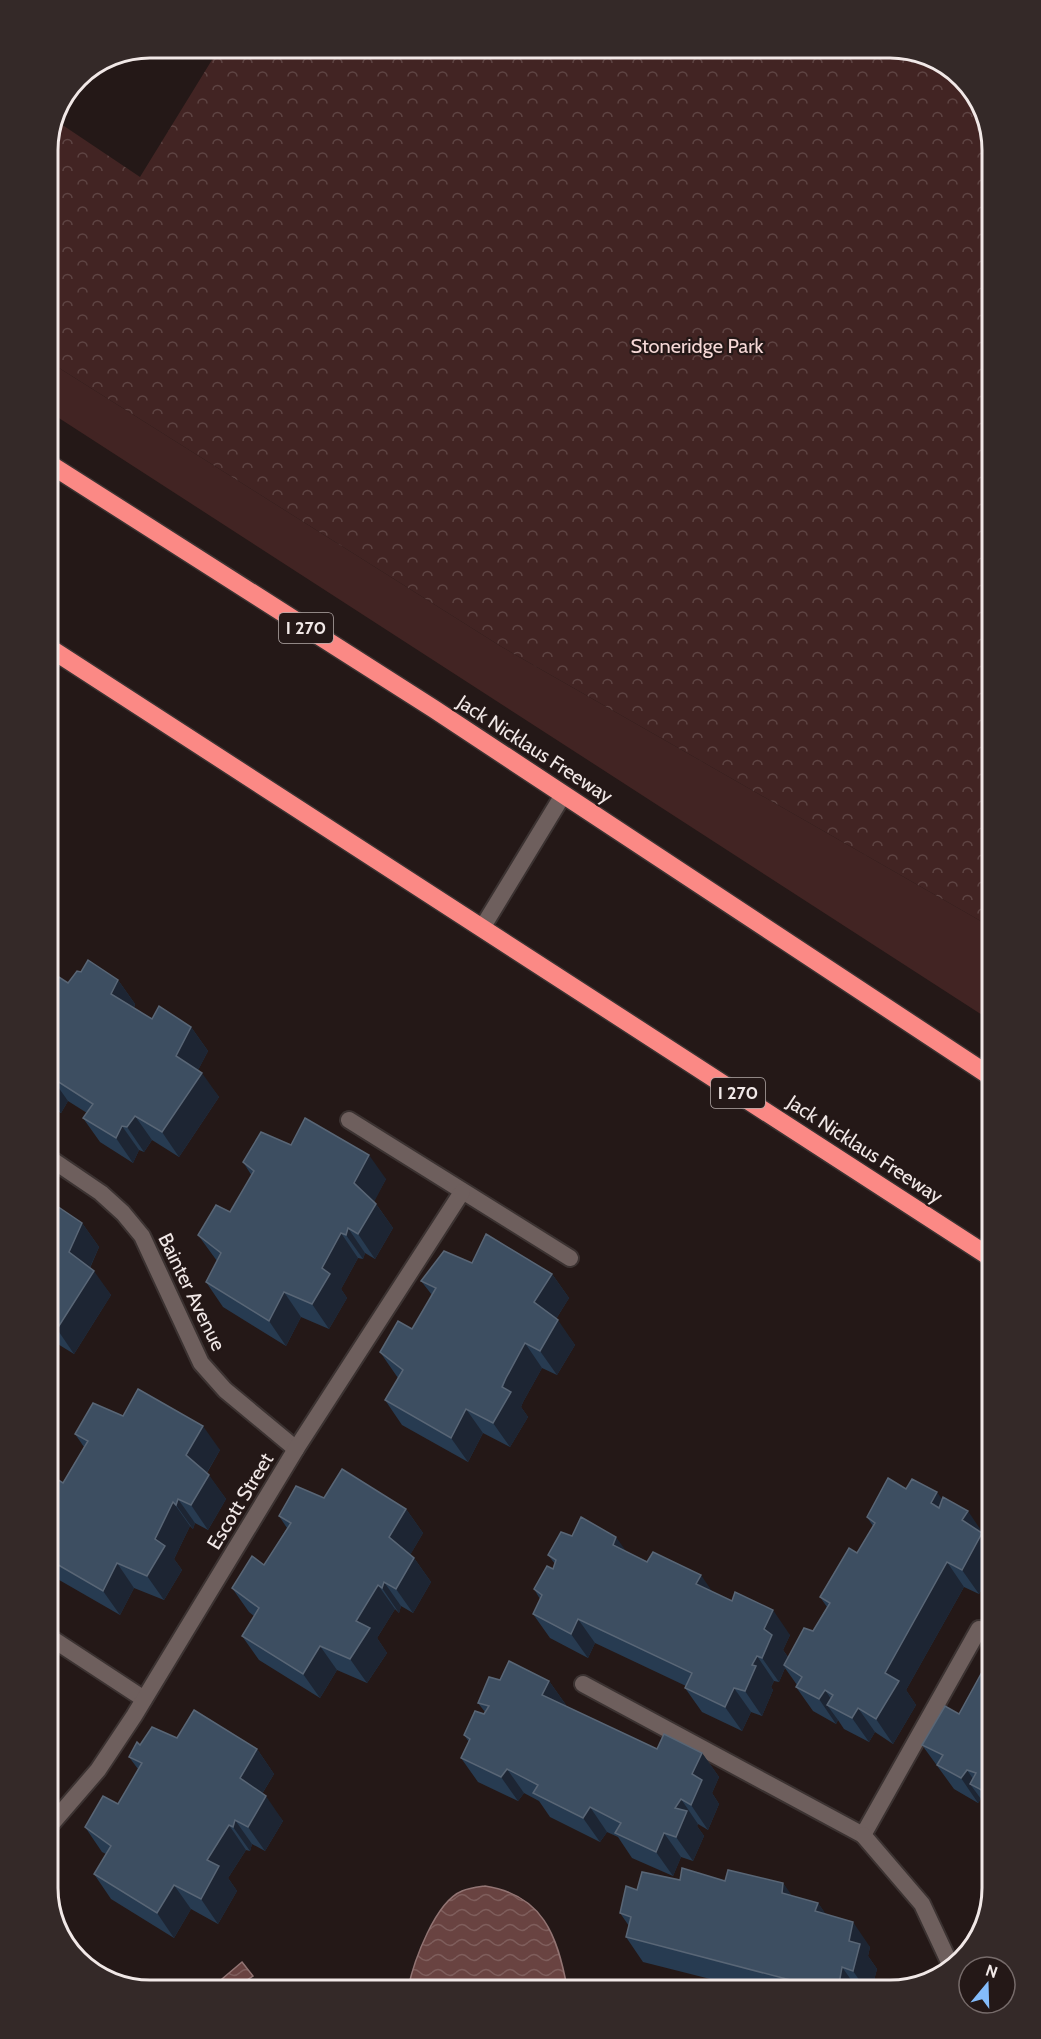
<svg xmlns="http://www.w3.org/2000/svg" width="1041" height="2039" viewBox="0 0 1041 2039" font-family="Cabin,sans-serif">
<defs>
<pattern id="forest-crowns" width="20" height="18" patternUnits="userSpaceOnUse" patternTransform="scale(1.5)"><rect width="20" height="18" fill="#422423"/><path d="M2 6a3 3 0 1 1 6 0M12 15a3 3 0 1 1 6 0" fill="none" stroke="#5e4443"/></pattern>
<pattern id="water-waves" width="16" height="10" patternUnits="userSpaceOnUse" patternTransform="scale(1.5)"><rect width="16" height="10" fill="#694341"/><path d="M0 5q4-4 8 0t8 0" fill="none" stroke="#7f5e5c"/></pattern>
</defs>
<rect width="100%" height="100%" fill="#241817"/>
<path fill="#422423" d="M 48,361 L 502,647 L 993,928 L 993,1022 L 48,411 Z"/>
<path fill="url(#forest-crowns)" d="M 897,48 L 952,69 L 985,112 L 993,151 L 993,928 L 502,647 L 48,361 L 48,145 L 58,122 L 140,177 L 215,55 Z"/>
<g fill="url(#water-waves)" stroke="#927473" stroke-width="1.5">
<path d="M 485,1886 C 543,1895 557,1935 567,1987 L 408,1988 C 414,1961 435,1902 462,1891 C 469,1888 478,1887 485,1886 Z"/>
<path d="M 242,1962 L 253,1976 L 244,1982 L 239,1990 L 209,1990 Z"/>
</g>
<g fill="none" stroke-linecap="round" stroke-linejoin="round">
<defs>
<g id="service">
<path d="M 482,928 L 563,795"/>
<path d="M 349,1120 L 570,1258"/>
<path d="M 583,1684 L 863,1835 L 979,1629"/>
</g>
<g id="minor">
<path d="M 48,1157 L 101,1193 L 123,1213 L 142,1236 L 201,1363 L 225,1390 L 296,1449"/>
<path d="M 48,1636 L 144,1699"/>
<path d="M 48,1828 L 98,1770 L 134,1716 L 296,1449 L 462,1192"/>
<path d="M 863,1835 L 922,1904 L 951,1966"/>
</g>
<g id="motorway">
<path d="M 48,463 L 434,709 L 993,1078"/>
<path d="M 48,647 L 993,1259"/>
</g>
</defs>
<use href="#service" stroke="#3b3231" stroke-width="20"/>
<use href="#minor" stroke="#3b3231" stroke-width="20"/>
<use href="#motorway" stroke="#3b3231" stroke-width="21"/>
<use href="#service" stroke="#6e5f5d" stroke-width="16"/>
<use href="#minor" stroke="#6e5f5d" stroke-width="16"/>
<use href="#motorway" stroke="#fb8985" stroke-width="18"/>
</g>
<g fill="#273b51">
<path d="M 48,970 L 68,983 L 81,972 L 118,980 L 135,1004 L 134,1008 L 152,1019 L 191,1027 L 208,1051 L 198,1070 L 219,1097 L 179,1157 L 152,1140 L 144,1152 L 139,1150 L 133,1163 L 100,1142 L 83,1118 L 87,1113 L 68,1101 L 61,1113 L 48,1105 Z"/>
<path d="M 291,1145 L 386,1179 L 374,1201 L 393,1228 L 375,1259 L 365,1253 L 363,1259 L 358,1258 L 341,1289 L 347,1298 L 329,1329 L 301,1317 L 286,1346 L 223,1307 L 206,1282 L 217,1261 L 198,1235 L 230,1212 L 252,1176 L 243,1162 Z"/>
<path d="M 48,1207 L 82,1223 L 99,1247 L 90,1268 L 111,1295 L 74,1354 L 48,1338 Z"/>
<path d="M 472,1263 L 552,1274 L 569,1298 L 556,1319 L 575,1345 L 557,1375 L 542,1368 L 523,1402 L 521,1407 L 528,1417 L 510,1447 L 483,1433 L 468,1462 L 402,1425 L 385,1400 L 398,1378 L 380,1352 L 412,1329 L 432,1295 L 421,1281 Z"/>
<path d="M 123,1416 L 220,1450 L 207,1473 L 226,1499 L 208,1530 L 195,1523 L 193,1529 L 190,1526 L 174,1559 L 182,1570 L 164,1600 L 134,1588 L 120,1615 L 54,1577 L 48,1569 L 48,1534 L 49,1532 L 48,1531 L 48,1476 L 63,1483 L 84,1447 L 75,1434 Z"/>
<path d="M 906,1489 L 942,1499 L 985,1535 L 984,1536 L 993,1548 L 993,1569 L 979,1594 L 964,1587 L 906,1690 L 916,1705 L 893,1744 L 875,1732 L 869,1742 L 844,1729 L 838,1720 L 836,1724 L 813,1711 L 796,1687 L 797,1685 L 785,1668 L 779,1682 L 774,1681 L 771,1687 L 773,1690 L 762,1716 L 751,1712 L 742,1731 L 702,1712 L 685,1688 L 686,1686 L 595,1643 L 588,1658 L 550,1638 L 533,1614 L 540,1599 L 534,1589 L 553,1569 L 555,1564 L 548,1555 L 627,1552 L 713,1592 L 790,1635 L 783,1650 L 788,1657 L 813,1631 L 827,1607 L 820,1597 L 857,1553 L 873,1526 L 867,1517 Z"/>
<path d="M 324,1498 L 406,1509 L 423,1533 L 410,1555 L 414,1558 L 431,1582 L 413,1613 L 401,1606 L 399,1613 L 395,1609 L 377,1638 L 387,1653 L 367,1683 L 337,1670 L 320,1698 L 259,1660 L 242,1636 L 254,1616 L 249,1612 L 232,1588 L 264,1565 L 287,1528 L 279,1516 Z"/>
<path d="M 993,1652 L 993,1811 L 987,1808 L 981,1799 L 978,1803 L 954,1789 L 922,1745 L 959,1714 Z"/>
<path d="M 500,1680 L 549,1681 L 566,1705 L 566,1706 L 657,1749 L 702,1753 L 719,1777 L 712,1793 L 719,1804 L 708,1830 L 698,1824 L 697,1826 L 704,1836 L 693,1861 L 681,1857 L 673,1876 L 632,1858 L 618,1837 L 607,1832 L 600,1842 L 550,1817 L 539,1801 L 524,1793 L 518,1801 L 478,1782 L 461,1758 L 469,1742 L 464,1735 L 485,1712 L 478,1703 Z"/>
<path d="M 177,1738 L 257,1749 L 274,1774 L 262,1794 L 283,1821 L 265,1851 L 252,1844 L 250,1851 L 246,1850 L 228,1878 L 237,1891 L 218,1924 L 191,1909 L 174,1938 L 111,1899 L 94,1874 L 106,1854 L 102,1852 L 85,1827 L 118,1804 L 138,1769 L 129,1757 L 140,1745 Z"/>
<path d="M 680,1880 L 725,1881 L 783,1883 L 791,1896 L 818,1903 L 826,1915 L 870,1947 L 868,1956 L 877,1969 L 873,1984 L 734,1985 L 643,1962 L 626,1937 L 629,1926 L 620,1913 L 637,1890 Z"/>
</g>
<g fill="#1d2533">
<path d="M 118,980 L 135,1004 L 128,1019 L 111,994 Z"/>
<path d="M 191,1027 L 208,1051 L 193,1080 L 176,1056 Z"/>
<path d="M 202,1073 L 219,1097 L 179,1157 L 162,1132 Z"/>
<path d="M 51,1077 L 68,1101 L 61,1113 L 48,1096 L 48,1081 Z"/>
<path d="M 135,1116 L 152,1140 L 144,1152 L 127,1127 Z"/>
<path d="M 122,1126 L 139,1150 L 133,1163 L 116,1138 Z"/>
<path d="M 369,1155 L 386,1179 L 371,1208 L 354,1183 Z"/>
<path d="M 376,1204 L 393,1228 L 375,1259 L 358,1234 Z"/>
<path d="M 82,1223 L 99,1247 L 86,1276 L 69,1252 Z"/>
<path d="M 348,1228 L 365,1253 L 363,1259 L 346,1235 Z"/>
<path d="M 341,1233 L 358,1258 L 341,1289 L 347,1298 L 329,1329 L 312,1304 L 322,1268 Z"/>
<path d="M 94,1271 L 111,1295 L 74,1354 L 57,1329 Z"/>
<path d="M 552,1274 L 569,1298 L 551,1327 L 534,1302 Z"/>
<path d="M 284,1292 L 301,1317 L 286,1346 L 269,1321 Z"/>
<path d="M 558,1320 L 575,1345 L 557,1375 L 540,1351 Z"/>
<path d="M 525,1343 L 542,1368 L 523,1402 L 521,1407 L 528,1417 L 510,1447 L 493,1423 L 506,1378 Z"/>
<path d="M 466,1409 L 483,1433 L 468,1462 L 451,1438 Z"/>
<path d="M 203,1426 L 220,1450 L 203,1479 L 186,1455 Z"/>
<path d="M 209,1475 L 226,1499 L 208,1530 L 191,1505 Z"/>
<path d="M 937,1492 L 954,1516 L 931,1503 Z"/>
<path d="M 178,1499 L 195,1523 L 193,1529 L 176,1505 Z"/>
<path d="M 173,1502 L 190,1526 L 174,1559 L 182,1570 L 164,1600 L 147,1576 L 155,1539 Z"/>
<path d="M 406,1509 L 423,1533 L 406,1562 L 389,1537 Z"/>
<path d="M 968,1511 L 993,1548 L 993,1569 L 979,1594 L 962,1570 L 962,1520 Z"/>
<path d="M 616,1537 L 633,1561 L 613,1545 Z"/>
<path d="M 414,1558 L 431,1582 L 413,1613 L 396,1589 Z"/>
<path d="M 947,1562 L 964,1587 L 906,1690 L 916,1705 L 893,1744 L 876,1719 L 885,1673 Z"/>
<path d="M 117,1563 L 134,1588 L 120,1615 L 103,1591 Z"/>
<path d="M 701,1575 L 718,1600 L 696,1584 Z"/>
<path d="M 384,1582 L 401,1606 L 399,1613 L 382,1588 Z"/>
<path d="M 378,1585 L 395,1609 L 377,1638 L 387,1653 L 367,1683 L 350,1659 L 356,1621 Z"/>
<path d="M 773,1610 L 790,1635 L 783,1650 L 789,1659 L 784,1665 L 785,1668 L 779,1682 L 762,1658 L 764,1629 Z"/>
<path d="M 578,1619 L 595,1643 L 588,1658 L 571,1634 Z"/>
<path d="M 320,1646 L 337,1670 L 320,1698 L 303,1674 Z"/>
<path d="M 757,1656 L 774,1681 L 771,1687 L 773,1690 L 762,1716 L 745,1691 L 752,1665 Z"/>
<path d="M 549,1681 L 566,1705 L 559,1719 L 542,1695 Z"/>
<path d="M 734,1688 L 751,1712 L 742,1731 L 725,1707 Z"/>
<path d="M 825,1690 L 840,1712 L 827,1705 L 838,1720 L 836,1724 L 819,1699 Z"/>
<path d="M 858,1708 L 875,1732 L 869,1742 L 852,1718 Z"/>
<path d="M 257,1749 L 274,1774 L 257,1802 L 240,1778 Z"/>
<path d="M 702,1753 L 719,1777 L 712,1793 L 719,1804 L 708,1830 L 691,1805 L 692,1774 Z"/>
<path d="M 507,1769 L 524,1793 L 518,1801 L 501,1777 Z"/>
<path d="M 967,1770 L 980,1789 L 970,1784 L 981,1799 L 978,1803 L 961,1778 Z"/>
<path d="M 266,1796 L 283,1821 L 265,1851 L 248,1827 Z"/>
<path d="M 681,1799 L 698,1824 L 697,1826 L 704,1836 L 693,1861 L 676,1837 L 675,1808 Z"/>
<path d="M 590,1807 L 607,1832 L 600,1842 L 583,1818 Z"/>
<path d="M 235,1820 L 252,1844 L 250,1851 L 233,1827 Z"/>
<path d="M 229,1825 L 246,1850 L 228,1878 L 237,1891 L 218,1924 L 201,1899 L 207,1860 Z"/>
<path d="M 664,1833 L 681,1857 L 673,1876 L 656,1852 Z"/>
<path d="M 783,1883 L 800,1907 L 782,1893 Z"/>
<path d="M 174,1885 L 191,1909 L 174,1938 L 157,1913 Z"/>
<path d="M 818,1903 L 835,1927 L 815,1911 Z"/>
<path d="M 853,1922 L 870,1947 L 868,1956 L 877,1969 L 873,1984 L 862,1984 L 853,1971 L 849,1941 Z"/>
<path d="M 842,1967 L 854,1984 L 839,1984 Z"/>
</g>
<g fill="#3d4e61" stroke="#596676" stroke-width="1.5">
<path d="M 88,960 L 118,980 L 111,994 L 152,1019 L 159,1006 L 191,1027 L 176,1056 L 202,1073 L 162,1132 L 135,1116 L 127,1127 L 122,1126 L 116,1138 L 83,1118 L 93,1104 L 51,1077 L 48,1081 L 48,970 L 68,983 L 77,971 L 81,972 Z"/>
<path d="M 305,1118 L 369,1155 L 354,1183 L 376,1204 L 358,1234 L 348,1228 L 346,1235 L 341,1233 L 322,1268 L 330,1274 L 312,1304 L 284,1292 L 269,1321 L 206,1282 L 221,1253 L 198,1235 L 216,1205 L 230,1212 L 254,1171 L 243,1162 L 261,1132 L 291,1145 Z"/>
<path d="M 51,1202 L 82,1223 L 69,1252 L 94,1271 L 57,1329 L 48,1324 L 48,1207 Z"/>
<path d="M 486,1234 L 552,1274 L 534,1302 L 558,1320 L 540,1351 L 525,1343 L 506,1378 L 502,1387 L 511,1392 L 493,1423 L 466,1409 L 451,1438 L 385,1400 L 403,1370 L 380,1352 L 398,1321 L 412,1329 L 436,1288 L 421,1281 L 444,1251 L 472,1263 Z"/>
<path d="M 138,1389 L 203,1426 L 186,1455 L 209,1475 L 191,1505 L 178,1499 L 176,1505 L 173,1502 L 155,1539 L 165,1546 L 147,1576 L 117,1563 L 103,1591 L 48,1559 L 48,1534 L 54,1524 L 48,1520 L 48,1476 L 49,1474 L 63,1483 L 88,1441 L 75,1434 L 93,1403 L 123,1416 Z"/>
<path d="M 342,1469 L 406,1509 L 389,1537 L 414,1558 L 396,1589 L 384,1582 L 382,1588 L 378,1585 L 356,1621 L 370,1628 L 350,1659 L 320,1646 L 303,1674 L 242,1636 L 259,1608 L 232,1588 L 252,1556 L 264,1565 L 291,1523 L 279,1516 L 296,1486 L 324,1498 Z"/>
<path d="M 888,1478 L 906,1489 L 912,1479 L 937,1492 L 931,1503 L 939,1508 L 943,1497 L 968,1511 L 962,1520 L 982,1533 L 962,1570 L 947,1562 L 885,1673 L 899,1681 L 876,1719 L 858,1708 L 852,1718 L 827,1705 L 833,1695 L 825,1690 L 819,1699 L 796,1687 L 802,1677 L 784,1665 L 804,1628 L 813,1631 L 830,1603 L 820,1597 L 849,1548 L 857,1553 L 875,1523 L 867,1517 Z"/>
<path d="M 581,1517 L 616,1537 L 613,1545 L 647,1562 L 653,1552 L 701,1575 L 696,1584 L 732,1601 L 735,1592 L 773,1610 L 764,1629 L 772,1635 L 762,1658 L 757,1656 L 752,1665 L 756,1666 L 745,1691 L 734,1688 L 725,1707 L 685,1688 L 692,1673 L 578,1619 L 571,1634 L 533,1614 L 542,1595 L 534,1589 L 547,1566 L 553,1569 L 556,1560 L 548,1555 L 561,1532 L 572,1536 Z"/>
<path d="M 993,1652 L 993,1796 L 970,1784 L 976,1773 L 967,1770 L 961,1778 L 937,1765 L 943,1755 L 922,1745 L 945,1706 L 959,1714 Z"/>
<path d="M 509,1661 L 549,1681 L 542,1695 L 657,1749 L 664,1734 L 702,1753 L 692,1774 L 702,1780 L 691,1805 L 681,1799 L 675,1808 L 687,1811 L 676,1837 L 664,1833 L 656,1852 L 615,1833 L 621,1823 L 590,1807 L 583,1818 L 533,1793 L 538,1785 L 507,1769 L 501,1777 L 461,1758 L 470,1739 L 464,1735 L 475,1711 L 484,1714 L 489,1706 L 478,1703 L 489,1677 L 500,1680 Z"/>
<path d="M 194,1710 L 257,1749 L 240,1778 L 266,1796 L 248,1827 L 235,1820 L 233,1827 L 229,1825 L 207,1860 L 219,1866 L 201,1899 L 174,1885 L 157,1913 L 94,1874 L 111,1846 L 85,1827 L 103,1796 L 118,1804 L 142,1763 L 129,1757 L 137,1742 L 140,1745 L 152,1727 L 177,1738 Z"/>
<path d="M 682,1868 L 725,1881 L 728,1870 L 783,1883 L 782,1893 L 818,1903 L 815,1911 L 853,1922 L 849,1941 L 860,1944 L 853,1971 L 842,1967 L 839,1984 L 820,1984 L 799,1980 L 798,1982 L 626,1937 L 631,1917 L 620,1913 L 626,1886 L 637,1890 L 642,1872 L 680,1880 Z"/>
</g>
<g text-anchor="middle" stroke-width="4.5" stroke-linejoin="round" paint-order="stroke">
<g fill="#241817" stroke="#b4aaa9" stroke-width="1.5">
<rect x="279" y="613" width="54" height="30" rx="4.5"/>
<rect x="711" y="1078" width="54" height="30" rx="4.5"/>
</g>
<g font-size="18" font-weight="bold" fill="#f1e8e7">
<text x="306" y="634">I 270</text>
<text x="738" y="1099">I 270</text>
</g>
<g font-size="20" fill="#f5d8d6" stroke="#241817">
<text x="697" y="353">Stoneridge Park</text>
</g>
<g font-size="20" fill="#f1e8e7" stroke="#241817">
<text transform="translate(535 749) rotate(33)" y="7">Jack Nicklaus Freeway</text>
<text transform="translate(865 1149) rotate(33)" y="7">Jack Nicklaus Freeway</text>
<text transform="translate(192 1292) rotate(64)" y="7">Bainter Avenue</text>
<text transform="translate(240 1501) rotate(-59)" y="7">Escott Street</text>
</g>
</g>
<path d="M0 0H1041V2039H0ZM150 58H890A92 92 0 0 1 982 150V1888A92 92 0 0 1 890 1980H150A92 92 0 0 1 58 1888V150A92 92 0 0 1 150 58Z" fill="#342928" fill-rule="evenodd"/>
<path fill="none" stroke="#f1e8e7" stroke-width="3" d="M150 58H890A92 92 0 0 1 982 150V1888A92 92 0 0 1 890 1980H150A92 92 0 0 1 58 1888V150A92 92 0 0 1 150 58Z"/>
<g transform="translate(987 1985) rotate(19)"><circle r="28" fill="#241817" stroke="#766b6a" stroke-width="1.5"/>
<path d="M0-4.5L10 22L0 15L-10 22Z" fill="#84bcfb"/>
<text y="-9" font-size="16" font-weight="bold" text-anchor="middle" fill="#f1e8e7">N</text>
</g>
</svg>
